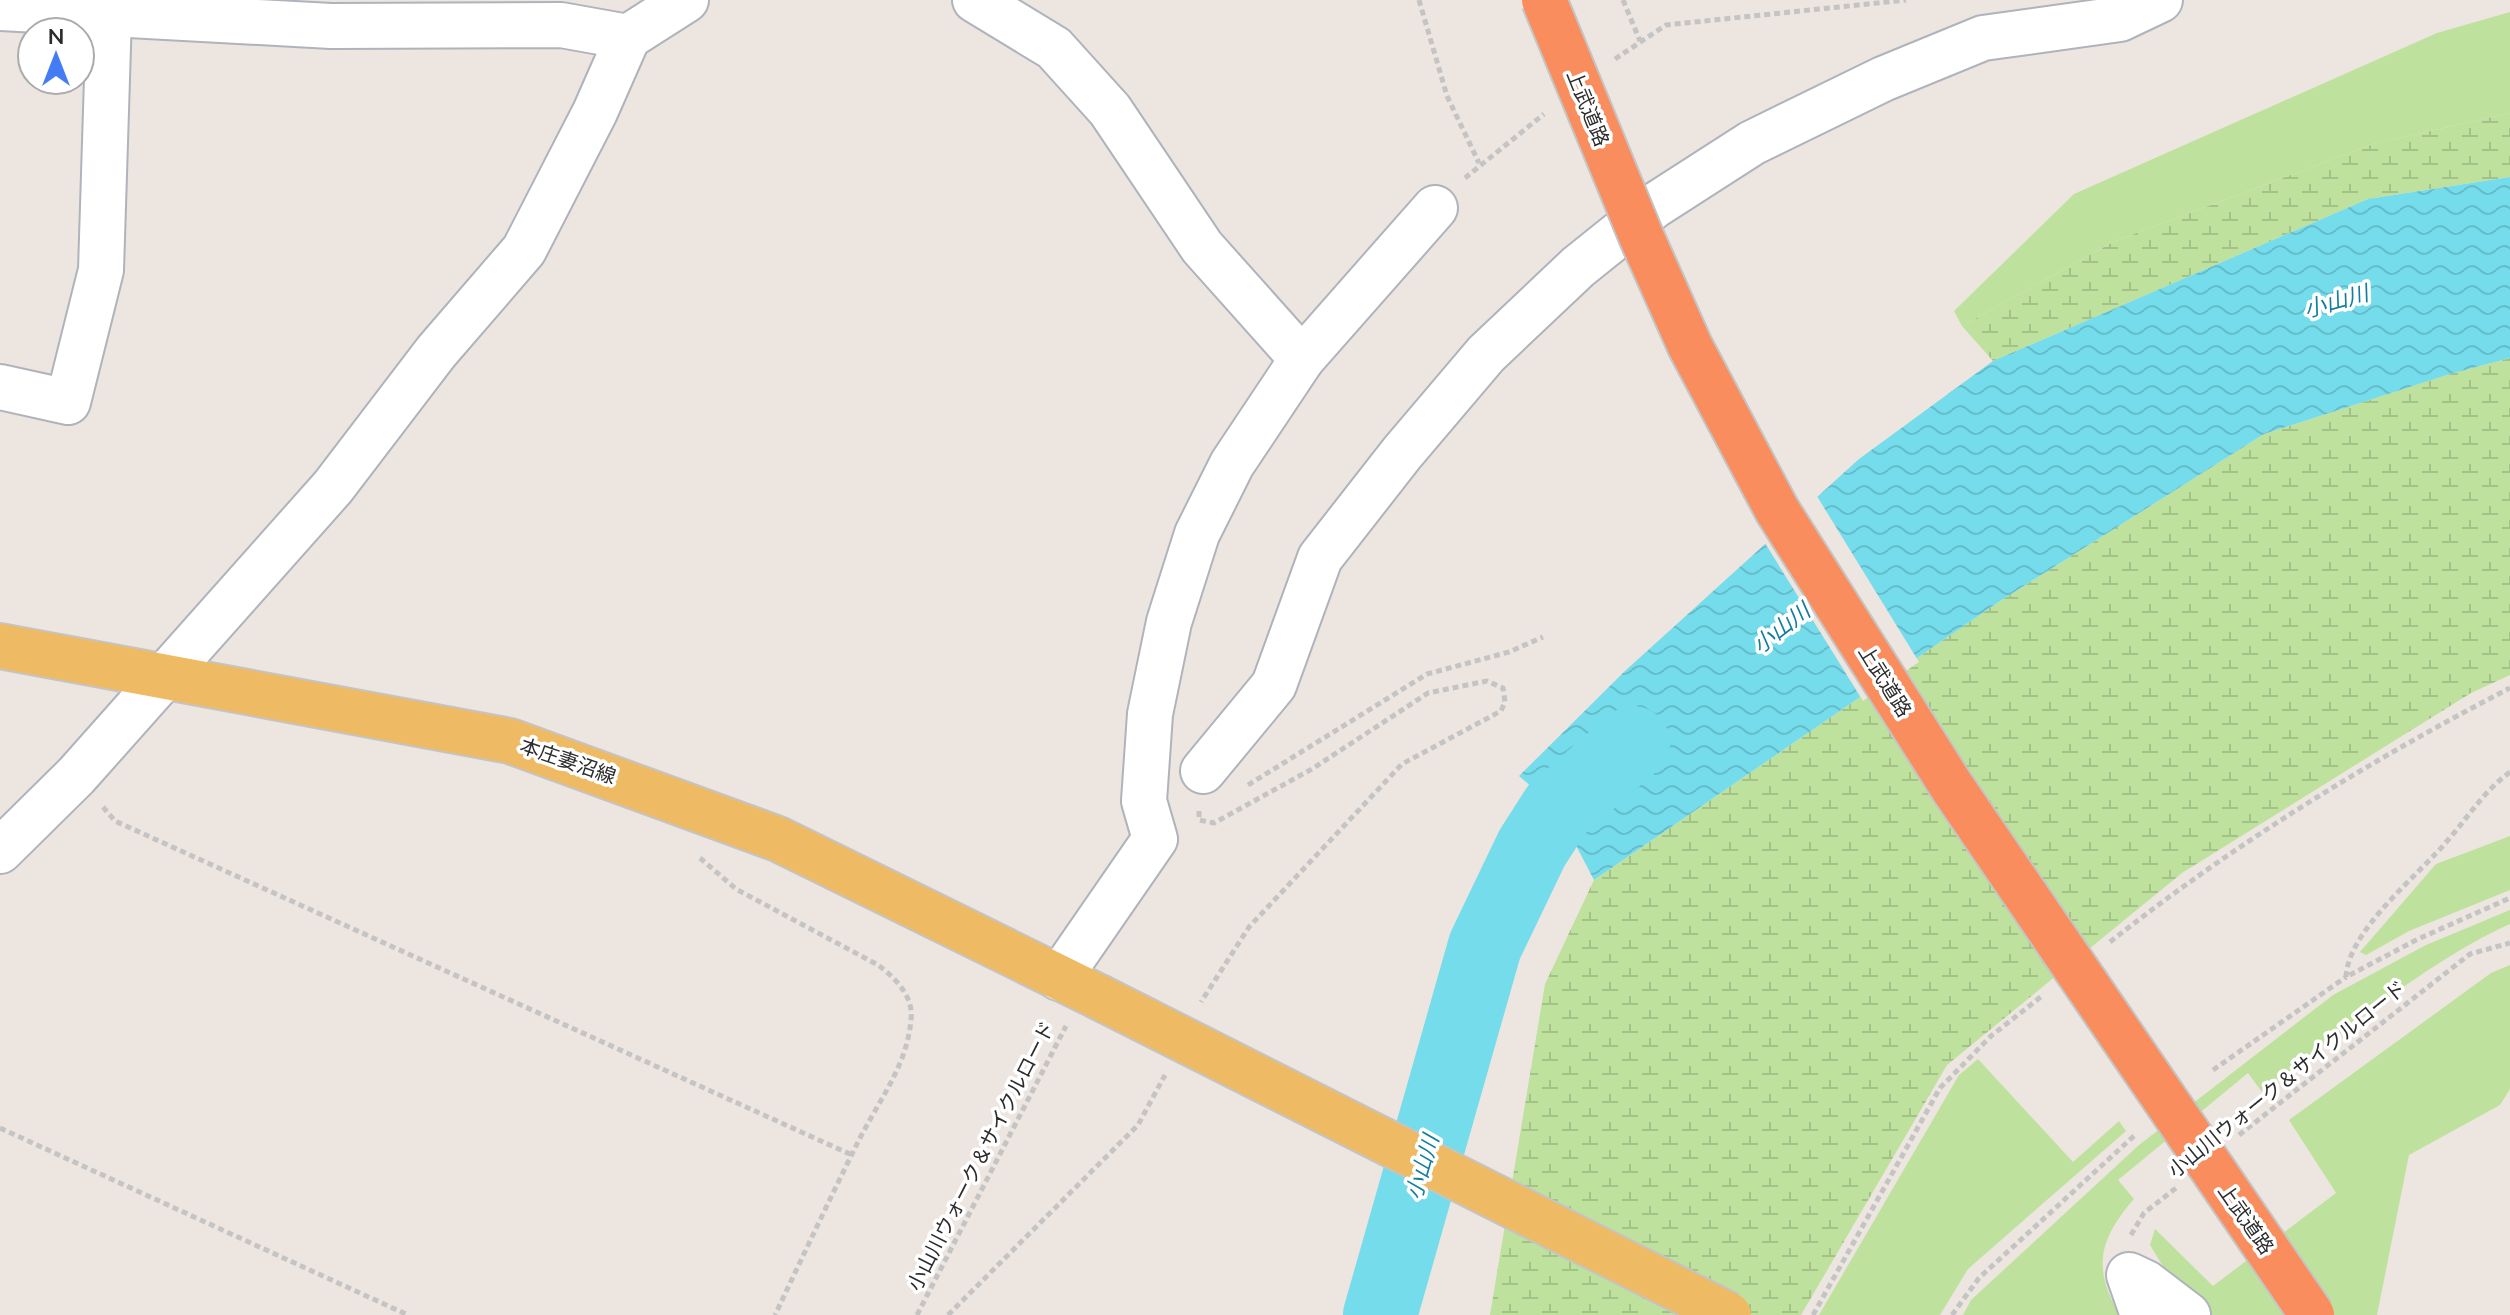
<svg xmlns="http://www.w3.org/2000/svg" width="2510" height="1315" viewBox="0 0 2510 1315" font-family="Mulish,'Noto Sans JP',sans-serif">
<defs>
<pattern id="wetland-marsh" width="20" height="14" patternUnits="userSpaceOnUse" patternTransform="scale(2)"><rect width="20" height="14" fill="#bee29d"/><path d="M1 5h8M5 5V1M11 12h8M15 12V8" fill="none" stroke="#a3c287"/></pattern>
<pattern id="water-waves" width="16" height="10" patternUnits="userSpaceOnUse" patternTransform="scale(2)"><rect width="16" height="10" fill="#75dcec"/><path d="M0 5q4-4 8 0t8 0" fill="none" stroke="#65bdcb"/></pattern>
</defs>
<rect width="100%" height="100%" fill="#ede5df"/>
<g fill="#bee29d">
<path d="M 2510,12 L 2510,113 L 2373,144 L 2113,242 L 1962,326 L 1954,311 L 2074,194 L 2437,33 Z"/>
<path d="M 2510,836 L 2510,890 L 2409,931 L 2366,955 L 2360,952 L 2436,864 Z"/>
<path d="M 2510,910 L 2510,924 C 2427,961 2337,1038 2262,1092 L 2248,1073 L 2118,1180 L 2134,1199 C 2099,1239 2092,1269 2120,1315 L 1963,1315 L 1971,1300 L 2139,1145 L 2333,995 L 2426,945 Z"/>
<path d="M 2510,965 L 2510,1089 L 2500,1105 L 2409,1155 L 2377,1315 L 2211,1315 L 2170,1278 L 2150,1245 L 2155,1229 L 2213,1286 L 2336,1193 L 2289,1120 L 2491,973 Z"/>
<path d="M 1978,1059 L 2073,1162 L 2119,1121 L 2126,1131 L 1968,1269 L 1940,1315 L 1819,1315 L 1959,1075 Z"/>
</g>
<g fill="url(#wetland-marsh)">
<path d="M 2510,113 L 2510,177 L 2368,199 L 1993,361 L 1962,326 L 2113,242 L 2373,144 Z"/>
<path d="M 2510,358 L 2510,675 L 2471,693 L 2182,873 L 1947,1065 L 1801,1315 L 1490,1315 L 1545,984 L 1594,880 L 1997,603 L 2264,434 L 2450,374 Z"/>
</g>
<path fill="url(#water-waves)" d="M 2510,177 L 2510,358 L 2450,374 L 2264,434 L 1997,603 L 1594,880 L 1557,809 L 1519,776 L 1625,671 L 1859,459 L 1993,361 L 2368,199 Z"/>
<path fill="#ede5df" d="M 1815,493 L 1919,662 L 1863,701 L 1763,540 Z"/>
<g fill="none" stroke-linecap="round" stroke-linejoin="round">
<path stroke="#75dcec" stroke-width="74" d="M 1380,1315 L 1485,946 L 1532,848 L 1557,809 L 1633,743"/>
<defs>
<g id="minor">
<path d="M 975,0 L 1054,48 L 1110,110 L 1202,247 L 1302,359"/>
<path d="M 0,8 L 331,26 L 561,25 L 628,37"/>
<path d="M 0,387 L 68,402 L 101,270 L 109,15"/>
<path d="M 1203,771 L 1274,685 L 1320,558 L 1402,453 L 1486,354 L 1578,267 L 1654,206 L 1752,143 L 1883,79 L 1983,38 L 2120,19 L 2160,0"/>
<path d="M 0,851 L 76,776 L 333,487 L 436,352 L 524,250 L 595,112 L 628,37 L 686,0"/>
<path d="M 1059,978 L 1155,839 L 1144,801 L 1150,714 L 1169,622 L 1197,534 L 1232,464 L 1302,359 L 1435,208"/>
<path d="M 2143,1315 L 2129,1275 L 2146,1283 L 2188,1315"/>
</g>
<path id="major" d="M 0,646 L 510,741 L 778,839 L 1097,996"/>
</defs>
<use href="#minor" stroke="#afb3bc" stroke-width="48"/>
<use href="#major" stroke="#c4c4c4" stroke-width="48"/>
<g stroke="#c4c4c4" stroke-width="5" stroke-dasharray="6 4" stroke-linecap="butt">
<path d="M 1419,0 L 1447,96 L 1479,163"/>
<path d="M 1623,0 L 1640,41"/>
<path d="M 1615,59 L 1666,25 L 1906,0"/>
<path d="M 1465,178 L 1544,114"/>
<path d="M 2510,772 C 2482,793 2470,815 2448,840 C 2419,875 2348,930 2346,977 L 2418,939 L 2510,898"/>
<path d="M 1248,785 L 1427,674 L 1509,652 L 1543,637"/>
<path d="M 103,807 L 115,821 L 852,1155"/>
<path d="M 1199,811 L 1199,820 L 1214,823 L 1312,769 L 1428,693 L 1487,681 L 1503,688 L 1505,702 L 1501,711 L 1402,764 L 1249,927 L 1201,1002"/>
<path d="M 700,858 L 736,889 L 878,965 C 895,978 914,996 911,1020 C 907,1065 880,1099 860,1138 C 831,1196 803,1256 775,1315"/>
<path d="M 2110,942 C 2234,844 2369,761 2510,688"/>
<path d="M 2213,1070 L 2346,977"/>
<path d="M 0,1128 L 408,1315"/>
<path d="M 2239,1135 L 2470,954 L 2510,943"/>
<path d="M 2131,1235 L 2144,1213 L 2176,1188"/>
<path d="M 917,1315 L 1066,1026"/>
<path d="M 948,1315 L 1138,1125 L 1165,1075"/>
<path d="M 1813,1315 L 1940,1088 L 1991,1036 L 2042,996"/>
<path d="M 1952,1315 L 1979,1278 L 2135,1135"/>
</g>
<use href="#minor" stroke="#fff" stroke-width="44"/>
<use href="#major" stroke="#eebb64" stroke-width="44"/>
<defs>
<path id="major-bridge" d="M 1097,996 L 1729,1315"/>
<path id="highway-bridge" d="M 1544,0 L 1641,236 L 1690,346 L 1777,510 L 1952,787 L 2312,1315"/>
</defs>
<use href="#major-bridge" stroke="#c4c4c4" stroke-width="48" stroke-linecap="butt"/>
<use href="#highway-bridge" stroke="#c4c4c4" stroke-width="48" stroke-linecap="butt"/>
<use href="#major-bridge" stroke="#eebb64" stroke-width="44"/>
<use href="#highway-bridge" stroke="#fa8d5d" stroke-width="44"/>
</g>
<g text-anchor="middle" stroke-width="7" stroke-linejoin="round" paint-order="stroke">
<g font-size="20" fill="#2c2c2c" stroke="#fff">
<text transform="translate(1588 108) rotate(68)" y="7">上武道路</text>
<text transform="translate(1885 681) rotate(58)" y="7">上武道路</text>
<text transform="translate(568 761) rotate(19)" y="7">本庄妻沼線</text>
<text transform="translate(2287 1079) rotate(-39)" y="7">小山川ウォーク＆サイクルロード</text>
<text transform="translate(981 1156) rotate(-63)" y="7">小山川ウォーク＆サイクルロード</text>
<text transform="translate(2246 1219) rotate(55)" y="7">上武道路</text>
</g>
<g font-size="22" font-style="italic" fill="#117e9c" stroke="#fff">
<text transform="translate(2336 301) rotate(-16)" y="8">小山川</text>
<text transform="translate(1781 628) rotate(-38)" y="8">小山川</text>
<text transform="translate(1422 1167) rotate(-74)" y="8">小山川</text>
</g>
</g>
<g transform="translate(56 56)"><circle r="38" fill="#ffffff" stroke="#ababab" stroke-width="2"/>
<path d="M0-6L14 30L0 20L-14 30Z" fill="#447cf6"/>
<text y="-12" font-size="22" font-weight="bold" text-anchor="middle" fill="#2c2c2c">N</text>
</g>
</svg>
